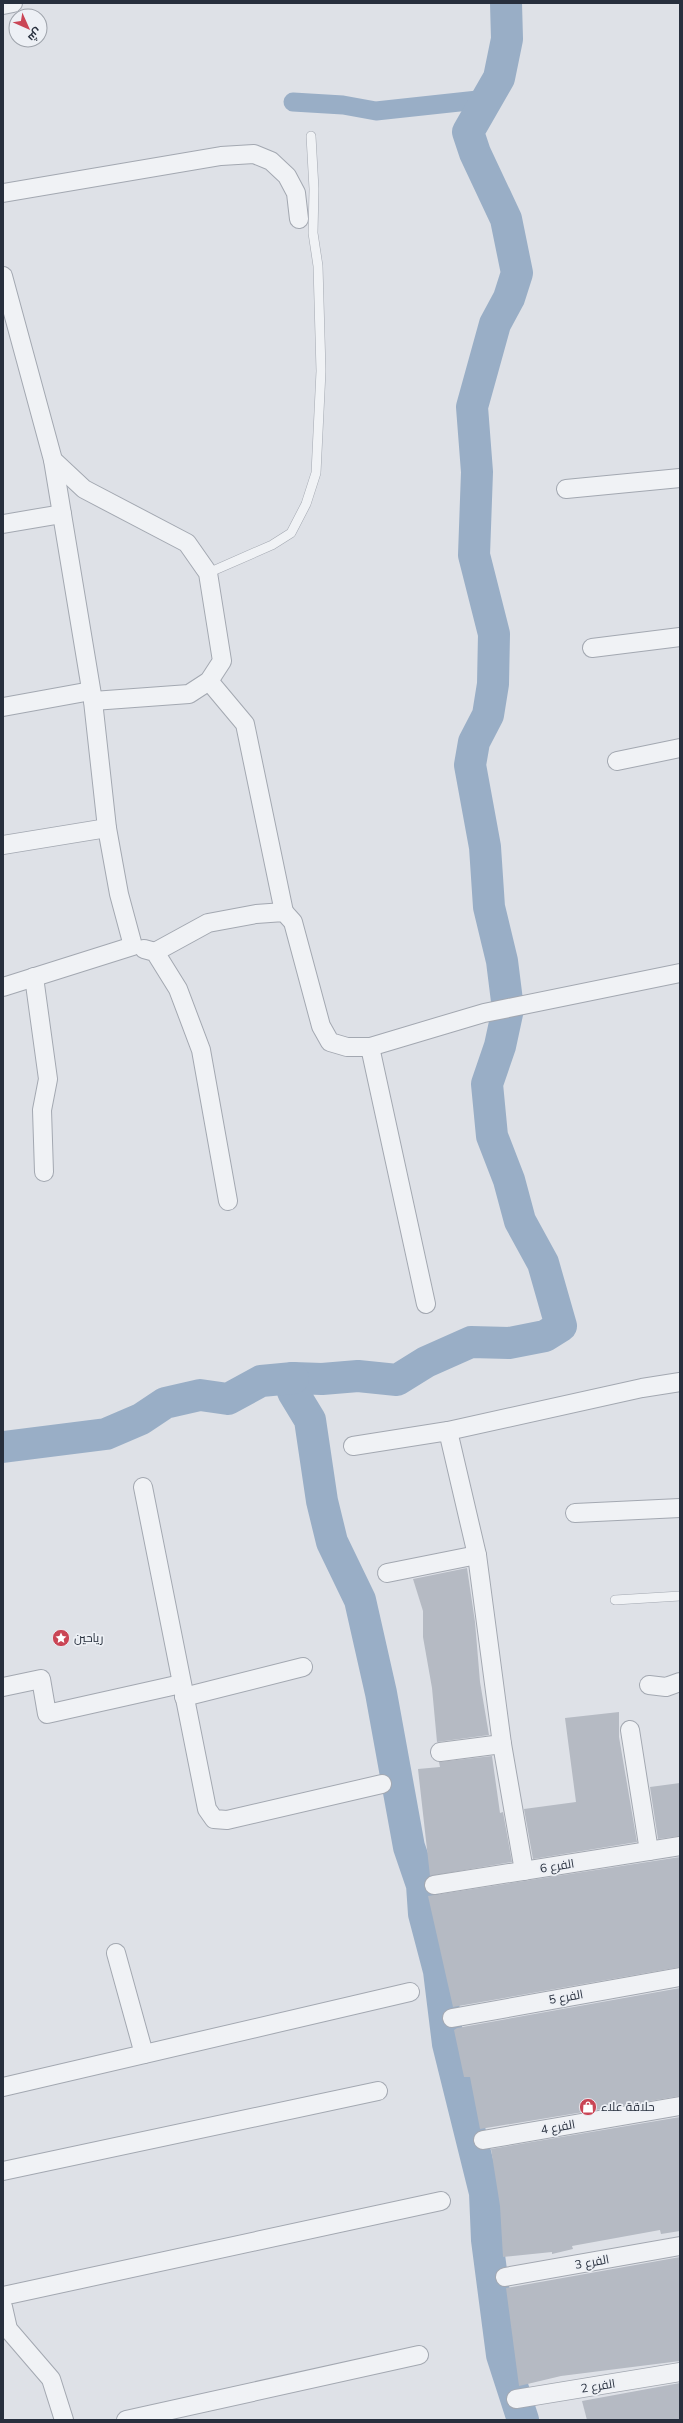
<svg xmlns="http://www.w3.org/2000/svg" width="683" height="2423" viewBox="0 0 683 2423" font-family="'Nunito Sans',Cairo,sans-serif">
<rect width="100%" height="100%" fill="#dee1e7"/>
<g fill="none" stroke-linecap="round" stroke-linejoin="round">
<path stroke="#99aec6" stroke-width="19" d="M 293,102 L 343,105 L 376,111 L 487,99"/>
<g stroke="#99aec6" stroke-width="32">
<path d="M 506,3 L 507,39 L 499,78 L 468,132 L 475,153 L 506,219 L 517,273 L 509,298 L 495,324 L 472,407 L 477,472 L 474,555 L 494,634 L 493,684 L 488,715 L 474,742 L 470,765 L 485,847 L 489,907 L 502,961 L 508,1009 L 500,1046 L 487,1084 L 492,1136 L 509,1180 L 520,1221 L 543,1263 L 561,1326 L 545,1336 L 509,1343 L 471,1342 L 426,1362 L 397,1380 L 358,1376 L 322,1379 L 293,1378 L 293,1392 L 310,1420 L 322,1501 L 332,1542 L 360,1600 L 381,1693 L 409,1847 L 422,1885 L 424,1914 L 439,1971 L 448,2044 L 485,2193 L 487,2240 L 502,2355 L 523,2420"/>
<path d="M 3,1447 L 106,1434 L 141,1419 L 165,1403 L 200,1395 L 228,1399 L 261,1381 L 293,1378"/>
</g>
</g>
<g fill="#b5bac3">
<path d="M 467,1568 L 475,1622 L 480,1682 L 489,1735 L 437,1742 L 432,1688 L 423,1637 L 423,1611 L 413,1579 Z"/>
<path d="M 619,1712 L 619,1737 L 637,1842 L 533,1859 L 524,1809 L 576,1802 L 565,1718 Z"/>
<path d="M 492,1756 L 500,1813 L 503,1812 L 512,1862 L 430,1876 L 418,1769 L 440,1767 L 439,1762 Z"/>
<path d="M 680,1783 L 680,1836 L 658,1839 L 650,1787 Z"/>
<path d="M 680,1857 L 680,1967 L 453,2007 L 428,1896 Z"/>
<path d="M 680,1988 L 680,2096 L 480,2129 L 470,2077 L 464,2077 L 454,2030 L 457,2028 Z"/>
<path d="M 680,2117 L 680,2231 L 661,2234 L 660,2230 L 572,2246 L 573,2249 L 552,2254 L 552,2252 L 503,2257 L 500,2206 L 491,2149 Z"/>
<path d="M 680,2257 L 680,2361 L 561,2376 L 519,2386 L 506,2288 Z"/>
<path d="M 680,2383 L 680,2420 L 587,2420 L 582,2401 Z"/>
</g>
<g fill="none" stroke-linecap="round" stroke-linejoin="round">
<defs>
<g id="lane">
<path d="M 208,573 L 272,545 L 291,533 L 306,504 L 316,473 L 321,371 L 318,266 L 313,233 L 314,189 L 311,136"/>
<path d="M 615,1600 L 680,1596"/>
</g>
<g id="street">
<path d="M 3,5 L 13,3"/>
<path d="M 3,193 L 221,156 L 254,154 L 271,161 L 287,176 L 296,193 L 299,219"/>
<path d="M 3,276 L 53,460 L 84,489 L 187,543 L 208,573 L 222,661 L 209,681 L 189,694 L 93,701"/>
<path d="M 566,489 L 680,478"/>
<path d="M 3,524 L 62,514"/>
<path d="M 592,648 L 680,637"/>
<path d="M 209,681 L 245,724 L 284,912"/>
<path d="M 3,707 L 91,691"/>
<path d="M 617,761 L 680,748"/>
<path d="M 3,845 L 107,828"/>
<path d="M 144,949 L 155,952 L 178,989 L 201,1050 L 228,1201"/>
<path d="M 155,952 L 208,923 L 256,914 L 284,912 L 293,922 L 321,1026 L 330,1042 L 347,1047 L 370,1047 L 484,1013 L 680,973"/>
<path d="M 34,977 L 48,1079 L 42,1110 L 44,1172"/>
<path d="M 3,987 L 133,946 L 119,894 L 107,828 L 93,701 L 53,460"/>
<path d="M 370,1047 L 426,1304"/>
<path d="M 448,1431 L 642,1388 L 680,1382"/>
<path d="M 353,1446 L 448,1431 L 477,1555 L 502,1744 L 524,1871"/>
<path d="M 143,1487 L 207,1809 L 214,1819 L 227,1820 L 382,1784"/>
<path d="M 575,1513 L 680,1508"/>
<path d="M 387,1573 L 477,1555"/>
<path d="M 649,1685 L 666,1687 L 680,1682"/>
<path d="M 3,1687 L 41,1679 L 47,1714 L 181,1684"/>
<path d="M 184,1697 L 303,1667"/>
<path d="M 630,1730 L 649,1851"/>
<path d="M 440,1752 L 502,1744"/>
<path d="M 434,1885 L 680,1846"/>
<path d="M 116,1953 L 144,2054"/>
<path d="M 452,2018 L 680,1977"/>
<path d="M 3,2087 L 410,1992"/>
<path d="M 483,2140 L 680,2106"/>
<path d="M 3,2171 L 378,2091"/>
<path d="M 505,2277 L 680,2246"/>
<path d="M 3,2296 L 441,2201"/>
<path d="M 3,2307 L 8,2329 L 51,2379 L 64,2420"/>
<path d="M 516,2399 L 680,2372"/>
<path d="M 126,2420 L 419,2355"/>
</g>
</defs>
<use href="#lane" stroke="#a3a8b1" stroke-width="10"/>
<use href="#street" stroke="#a3a8b1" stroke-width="20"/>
<use href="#lane" stroke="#f0f2f5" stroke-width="9"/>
<use href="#street" stroke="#f0f2f5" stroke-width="18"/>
</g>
<defs>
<symbol id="sight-disc" viewBox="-11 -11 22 22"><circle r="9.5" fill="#ca4555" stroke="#edf0f5"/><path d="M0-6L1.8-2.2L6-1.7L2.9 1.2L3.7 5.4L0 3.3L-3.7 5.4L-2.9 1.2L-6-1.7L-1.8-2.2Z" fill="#fff"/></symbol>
<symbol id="shop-disc" viewBox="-11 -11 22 22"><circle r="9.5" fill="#ca4555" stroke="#edf0f5"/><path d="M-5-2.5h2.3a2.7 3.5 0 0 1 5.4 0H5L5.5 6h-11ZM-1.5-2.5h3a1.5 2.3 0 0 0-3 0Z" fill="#fff"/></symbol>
</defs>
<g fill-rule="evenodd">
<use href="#sight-disc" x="51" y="1628" width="20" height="20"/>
<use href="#shop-disc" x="578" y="2097" width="20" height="20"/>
</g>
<g text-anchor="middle" stroke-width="3.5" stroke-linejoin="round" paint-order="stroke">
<g font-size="12" fill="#272f3d" stroke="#edf0f5" text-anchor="start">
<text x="74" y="1642">رياحين</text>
<text x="601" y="2111">حلاقة علاء</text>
</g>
<g font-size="12" fill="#272f3d" stroke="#edf0f5">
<text transform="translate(557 1866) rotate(-9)" y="4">الفرع 6</text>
<text transform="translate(566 1997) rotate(-10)" y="4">الفرع 5</text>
<text transform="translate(558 2127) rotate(-10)" y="4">الفرع 4</text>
<text transform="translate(592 2262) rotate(-10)" y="4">الفرع 3</text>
<text transform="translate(598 2386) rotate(-9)" y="4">الفرع 2</text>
</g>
</g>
<rect width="683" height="2423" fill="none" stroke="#272f3d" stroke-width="8"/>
<g transform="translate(28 28) rotate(135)"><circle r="19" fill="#edf0f5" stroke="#9ea3ab"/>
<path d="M0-3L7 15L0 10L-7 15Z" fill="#ca4555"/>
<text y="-6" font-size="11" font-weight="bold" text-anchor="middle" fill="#272f3d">ش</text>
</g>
</svg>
